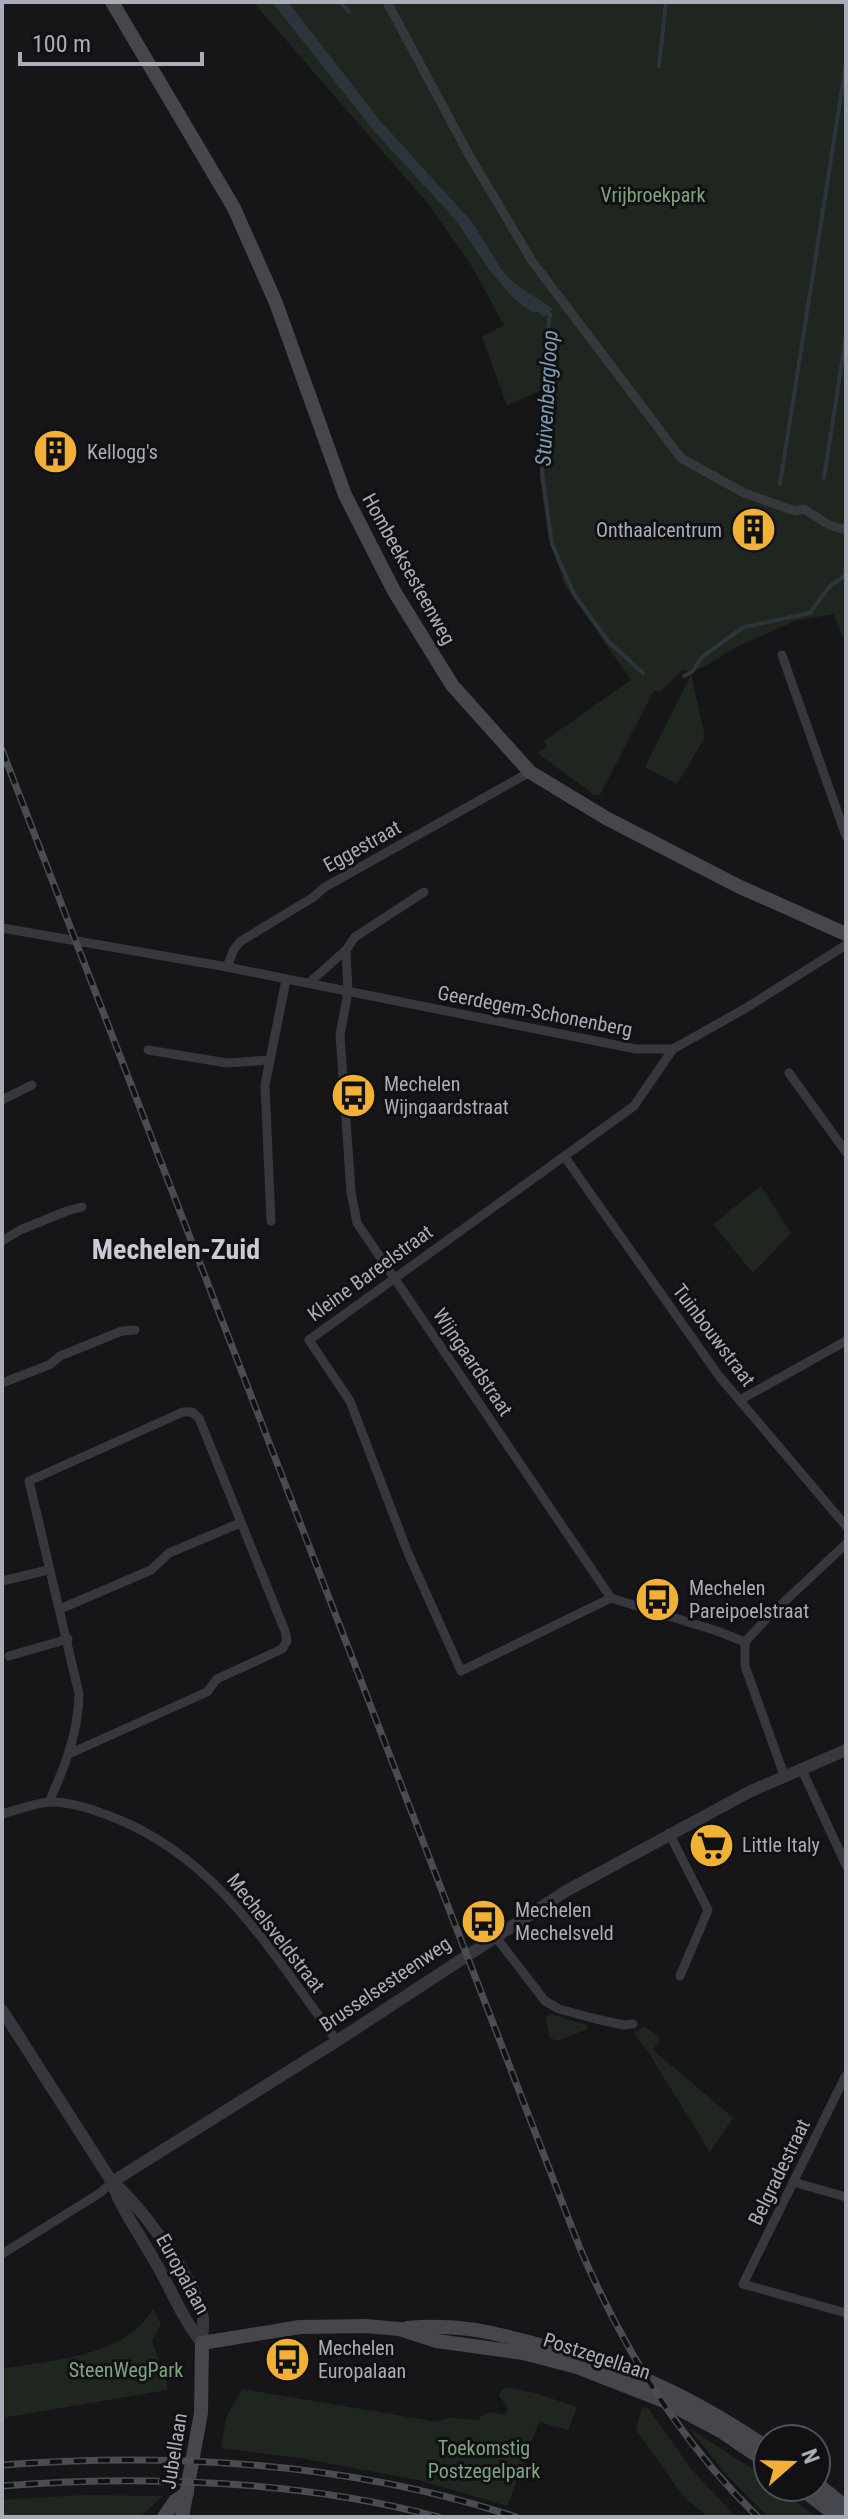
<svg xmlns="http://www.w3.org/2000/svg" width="848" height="2519" viewBox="0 0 848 2519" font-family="'Roboto Condensed',sans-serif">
<rect width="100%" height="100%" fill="#161618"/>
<g fill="#1e261f">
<path d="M 253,2 L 846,2 L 846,644 L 833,614 L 795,621 L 736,647 L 706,666 L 691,672 L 682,670 L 660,692 L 654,690 L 600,795 L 594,795 L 537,753 L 547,746 L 544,741 L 631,680 L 564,584 L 548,534 L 540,478 L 545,388 L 507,406 L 482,337 L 504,325 L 471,265 L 429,205 Z"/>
<path d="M 691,674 L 705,737 L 677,784 L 645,767 Z"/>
<path d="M 761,1186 L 791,1233 L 753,1273 L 713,1224 Z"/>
<path d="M 550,2014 L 588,2025 L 587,2029 L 558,2041 L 550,2038 L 546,2018 Z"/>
<path d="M 644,2026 L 660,2039 L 653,2050 L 733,2118 L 710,2152 L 647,2050 L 634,2034 Z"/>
<path d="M 153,2309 L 161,2324 L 152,2341 L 167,2383 L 167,2390 L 2,2418 L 2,2369 C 54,2359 123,2358 153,2309 Z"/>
<path d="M 506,2387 L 535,2393 L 577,2407 L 568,2430 L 539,2422 L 507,2506 L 418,2480 L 305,2459 L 221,2448 L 226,2418 L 242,2389 L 438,2422 C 453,2413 462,2421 478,2420 C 486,2411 493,2412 505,2415 L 508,2408 L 499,2396 L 501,2390 Z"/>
<path d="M 642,2407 L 649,2409 L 691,2469 L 736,2517 L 708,2517 L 684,2497 L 636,2430 Z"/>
<path d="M 688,2427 L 768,2479 L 768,2487 L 778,2487 L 816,2517 L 768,2517 L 725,2473 Z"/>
<path d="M 82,2495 L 163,2496 L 139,2517 L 2,2517 L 2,2500 Z"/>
</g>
<path fill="#2c353c" d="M 272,2 L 288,2 L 382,123 L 472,222 L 501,269 L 513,282 L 553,309 L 544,317 L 538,312 L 532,312 L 515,300 L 488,268 L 454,218 L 374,131 Z"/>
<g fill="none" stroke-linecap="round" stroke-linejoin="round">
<g stroke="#2c353c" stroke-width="4">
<path d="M 340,2 L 349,12"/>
<path d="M 659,66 L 666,2"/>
<path d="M 544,312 L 550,314 L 544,360 L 546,386 L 542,473 L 552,544 L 574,594 L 608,641 L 643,673"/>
<path d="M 824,478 L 846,336"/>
<path d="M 780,484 L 846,64"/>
<path d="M 684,676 L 692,672 L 703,656 L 744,627 L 810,613 L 830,586 L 846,575"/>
</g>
<g stroke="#37383d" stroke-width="9">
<path d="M 387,2 L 469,155 L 532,261 L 681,458 L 744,493 L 795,511 L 804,509 L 829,525 L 846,530"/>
<path d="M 782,655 L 846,836"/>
<path d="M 2,928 L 227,967 L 636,1049 L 673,1049 L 746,1008 L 846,945"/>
<path d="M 346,950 L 348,992 L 340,1035 L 351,1192 L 357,1223 L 611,1598 L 717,1631 L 745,1642"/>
<path d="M 227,967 L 234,949 L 241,941 L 312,898 L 325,887 L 530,772"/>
<path d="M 309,983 L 346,950 L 355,937 L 424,892"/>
<path d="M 148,1050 L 227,1063 L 270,1060"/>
<path d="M 789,1073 L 846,1152"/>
<path d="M 2,1100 L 32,1085"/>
<path d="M 564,1156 L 719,1376 L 846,1526"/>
<path d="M 271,1221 L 265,1085 L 286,980"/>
<path d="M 2,1241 L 20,1230 L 67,1211 L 82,1207"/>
<path d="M 2,1383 L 49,1365 L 60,1356 L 122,1331 L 135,1330"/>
<path d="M 740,1400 L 846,1341"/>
<path d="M 2,1581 L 48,1570"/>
<path d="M 611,1598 L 461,1671 L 408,1553 L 350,1401 L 309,1340 L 634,1106 L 673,1049"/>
<path d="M 60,1609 L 151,1570 L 169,1553 L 240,1523"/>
<path d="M 9,1656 L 68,1639"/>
<path d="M 801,1768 L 846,1865"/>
<path d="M 784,1775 L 745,1666 L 745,1642 L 769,1616 L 846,1544"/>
<path d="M 49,1802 C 65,1766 78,1734 79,1694 L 29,1481 L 183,1412 L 192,1412 L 199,1418 L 285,1631 L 287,1641 L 282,1649 L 217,1679 L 207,1692 L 71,1753"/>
<path d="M 2,1814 C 17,1810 34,1803 50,1802 C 73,1802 94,1810 115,1818 C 219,1859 273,1955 337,2041"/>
<path d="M 669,1833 L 708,1910 L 680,1976"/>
<path d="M 495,1936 L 545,2001 L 559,2009 L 596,2019 L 624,2025 L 633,2024"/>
<path d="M 846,2075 L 743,2284 L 846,2313"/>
<path d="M 793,2182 L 846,2197"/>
<path d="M 2,2254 L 100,2193 L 112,2182"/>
</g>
<g stroke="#37383d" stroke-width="12">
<path d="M 2,2010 L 112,2182 C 122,2211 139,2233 154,2260 C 171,2288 181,2317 202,2343"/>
<path d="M 112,2182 L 337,2041 L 566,1891 L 751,1791 L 846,1750"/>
<path d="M 115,2184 C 142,2208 197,2282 203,2318 C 204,2325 202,2335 202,2343"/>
</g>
<g stroke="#45474d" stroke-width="14">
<path d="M 112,2 L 234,208 L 276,303 L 345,495 L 394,591 L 452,685 L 530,772 L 606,818 L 738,886 L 846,934"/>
<path d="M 407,2328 C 458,2323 491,2332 540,2345 C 631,2368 690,2396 768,2448"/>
<path d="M 816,2483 L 846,2507"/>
<path d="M 799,2487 L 838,2517"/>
<path d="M 164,2517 L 175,2501 L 187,2493"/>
<path d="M 182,2517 L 201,2413 L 202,2343 L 300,2327 L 366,2326 L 399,2329 L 437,2341 L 523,2353 L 577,2367 L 664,2401 L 719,2430 L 768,2463"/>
</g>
<defs>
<g id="rail">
<path d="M 2,750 L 579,2246 C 622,2347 678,2440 758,2517"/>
<path d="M 2,2465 C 173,2452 352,2463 516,2517"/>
<path d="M 2,2486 C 143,2475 300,2480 438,2517"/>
</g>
</defs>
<use href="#rail" stroke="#4a4c52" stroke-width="7"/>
<use href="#rail" stroke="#111113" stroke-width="4" stroke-dasharray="12" stroke-linecap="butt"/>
</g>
<defs>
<symbol id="building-disc" viewBox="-11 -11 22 22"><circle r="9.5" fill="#f2b134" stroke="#111113"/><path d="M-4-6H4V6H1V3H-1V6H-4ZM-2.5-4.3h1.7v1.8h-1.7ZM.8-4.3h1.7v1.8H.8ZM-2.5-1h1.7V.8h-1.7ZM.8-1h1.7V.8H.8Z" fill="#111"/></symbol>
<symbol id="bus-disc" viewBox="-11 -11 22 22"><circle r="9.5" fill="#f2b134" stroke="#111113"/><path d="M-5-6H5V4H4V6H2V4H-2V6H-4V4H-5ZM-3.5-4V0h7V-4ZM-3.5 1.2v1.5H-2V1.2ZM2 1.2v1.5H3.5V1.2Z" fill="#111"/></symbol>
<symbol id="supermarket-disc" viewBox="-11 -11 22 22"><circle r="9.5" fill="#f2b134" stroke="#111113"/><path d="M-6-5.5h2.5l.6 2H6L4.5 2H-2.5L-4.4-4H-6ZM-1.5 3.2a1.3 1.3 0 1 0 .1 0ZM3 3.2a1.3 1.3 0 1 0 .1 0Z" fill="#111"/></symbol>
</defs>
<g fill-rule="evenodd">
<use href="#building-disc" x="30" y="426" width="51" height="51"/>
<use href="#building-disc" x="728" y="504" width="51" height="51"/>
<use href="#bus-disc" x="328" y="1070" width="51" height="51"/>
<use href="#bus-disc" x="632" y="1574" width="51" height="51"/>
<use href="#supermarket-disc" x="686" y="1820" width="51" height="51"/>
<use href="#bus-disc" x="458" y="1896" width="51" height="51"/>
<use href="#bus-disc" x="262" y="2334" width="51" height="51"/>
</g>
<g text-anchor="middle" stroke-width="6" stroke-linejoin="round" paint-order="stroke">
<g font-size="20" fill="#7fa381" stroke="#111113">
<text x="653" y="202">Vrijbroekpark</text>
<text x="126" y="2377">SteenWegPark</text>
<text x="484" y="2455">Toekomstig<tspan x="484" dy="23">Postzegelpark</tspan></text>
</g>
<g font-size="20" fill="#a8adb8" stroke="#111113" text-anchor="start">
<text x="87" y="459">Kellogg's</text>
<text x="722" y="537" text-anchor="end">Onthaalcentrum</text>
<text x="384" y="1091">Mechelen<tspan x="384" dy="23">Wijngaardstraat</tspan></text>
<text x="689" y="1595">Mechelen<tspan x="689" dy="23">Pareipoelstraat</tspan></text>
<text x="742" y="1852">Little Italy</text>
<text x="515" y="1917">Mechelen<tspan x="515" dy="23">Mechelsveld</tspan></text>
<text x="318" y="2355">Mechelen<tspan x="318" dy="23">Europalaan</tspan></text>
</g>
<g font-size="20" fill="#a8adb8" stroke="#111113">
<text transform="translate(409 569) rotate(61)" y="7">Hombeeksesteenweg</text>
<text transform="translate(362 846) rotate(-29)" y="7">Eggestraat</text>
<text transform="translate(535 1011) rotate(11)" y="7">Geerdegem-Schonenberg</text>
<text transform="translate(370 1273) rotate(-36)" y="7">Kleine Bareelstraat</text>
<text transform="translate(714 1335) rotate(53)" y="7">Tuinbouwstraat</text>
<text transform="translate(473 1362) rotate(56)" y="7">Wijngaardstraat</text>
<text transform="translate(276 1933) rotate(52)" y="7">Mechelsveldstraat</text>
<text transform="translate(385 1984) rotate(-34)" y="7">Brusselsesteenweg</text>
<text transform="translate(779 2172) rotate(-64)" y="7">Belgradestraat</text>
<text transform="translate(183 2274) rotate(61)" y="7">Europalaan</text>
<text transform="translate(597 2356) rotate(18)" y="7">Postzegellaan</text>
<text transform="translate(174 2451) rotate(-81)" y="7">Jubellaan</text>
</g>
<g font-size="22" font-style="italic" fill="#7f9bb3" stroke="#111113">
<text transform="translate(546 398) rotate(-87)" y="8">Stuivenbergloop</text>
</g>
<g font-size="28" font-weight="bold" fill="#c9ccd4" stroke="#111113">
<text x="176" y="1259">Mechelen-Zuid</text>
</g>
</g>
<rect width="848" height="2519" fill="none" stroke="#a8adb8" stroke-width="8"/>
<g transform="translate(792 2463) rotate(70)"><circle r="38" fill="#111113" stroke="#4d4f55" stroke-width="2"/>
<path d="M0-6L14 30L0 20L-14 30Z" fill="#f2b134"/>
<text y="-12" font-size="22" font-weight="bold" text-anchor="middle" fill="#a8adb8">N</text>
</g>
<path d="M20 52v12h182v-12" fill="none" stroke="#a8adb8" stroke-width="4"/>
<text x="32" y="52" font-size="24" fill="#a8adb8" stroke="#111113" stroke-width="6" paint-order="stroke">100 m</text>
</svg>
